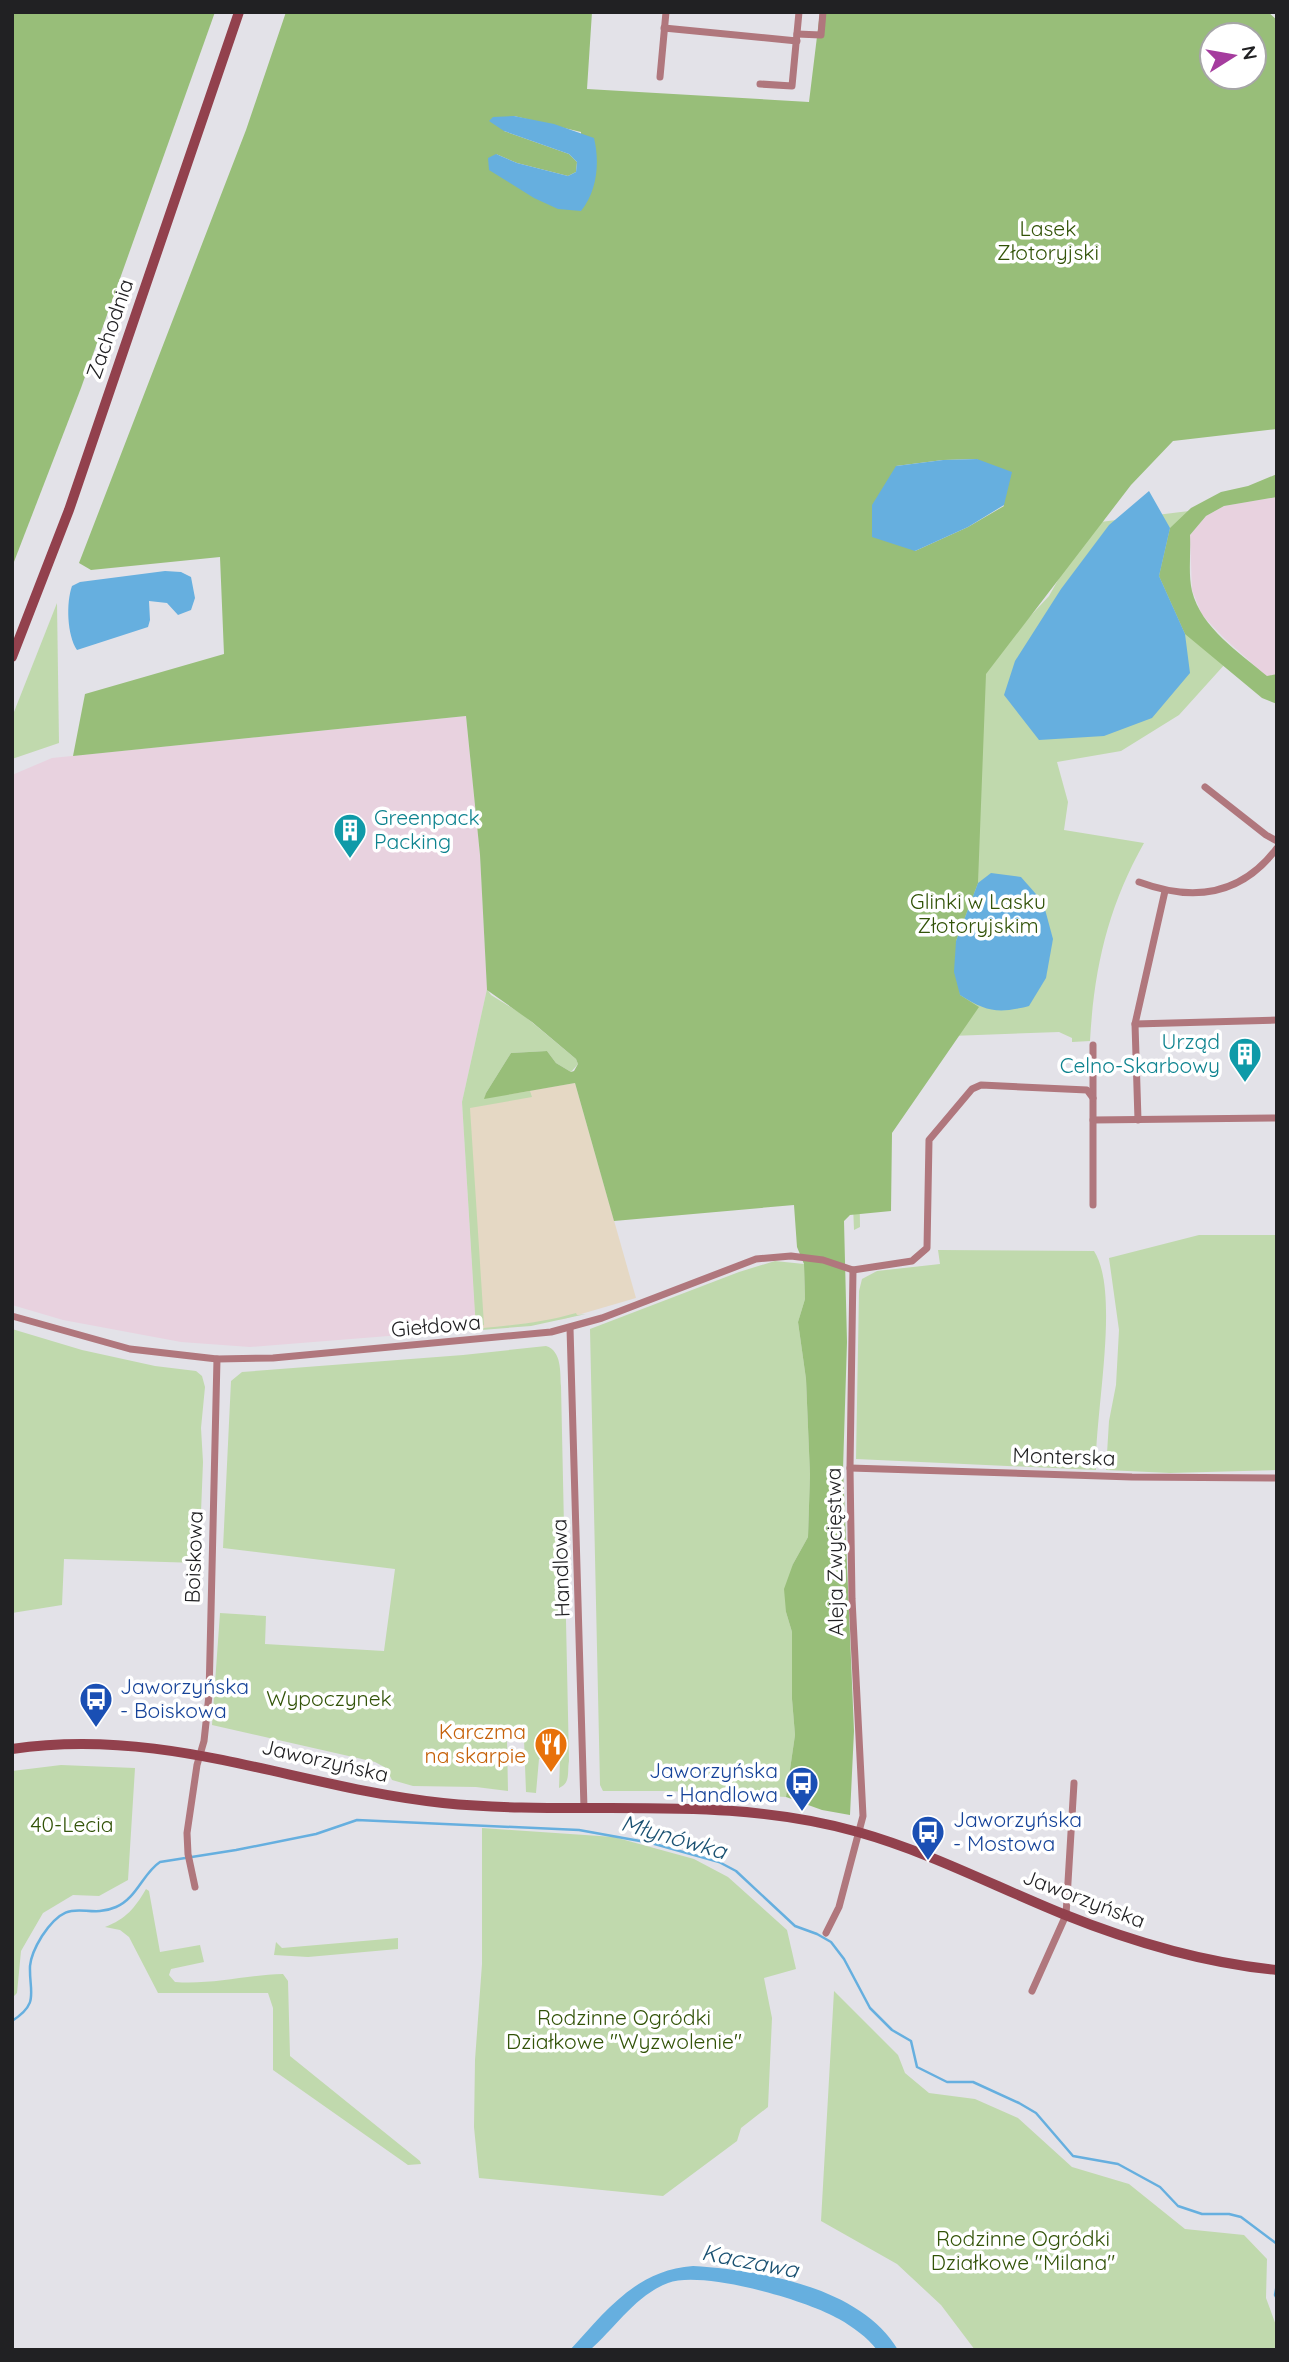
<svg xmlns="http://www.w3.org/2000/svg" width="1289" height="2362" viewBox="0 0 1289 2362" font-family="Quicksand,sans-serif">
<rect width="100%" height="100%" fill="#e3e2e8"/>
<path fill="#e5d8c4" d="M 575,1083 L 636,1298 L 564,1319 L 476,1330 L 463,1102 Z"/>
<g fill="#e8d2df">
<path d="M 1277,497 L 1277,674 L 1267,677 L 1224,638 L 1202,615 L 1192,590 L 1190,535 L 1206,516 L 1224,506 Z"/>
<path d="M 466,716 L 480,855 L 487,989 L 462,1102 L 476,1329 L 250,1347 L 181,1342 L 63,1320 L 12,1305 L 12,775 L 52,758 Z"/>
</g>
<g fill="#c0d9ad">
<path d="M 1197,510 L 1170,560 L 1180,603 L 1235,653 L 1179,715 L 1121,751 L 1057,762 L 1068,802 L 1064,830 L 1144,843 C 1108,907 1094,968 1090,1041 L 1072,1042 L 1072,1038 L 1059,1032 L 951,1036 L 859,1164 L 860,1227 L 854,1230 L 851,1155 L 895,673 L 1021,626 L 1049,596 L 1067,564 L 1068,526 Z"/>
<path d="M 57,603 L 59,743 L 12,759 L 12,717 Z"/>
<path d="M 487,989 L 491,995 L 522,1014 L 576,1059 L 578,1064 L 571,1072 L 556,1063 L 547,1051 L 511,1053 L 486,1093 L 485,1098 L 530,1091 L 532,1097 L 470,1108 L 484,1325 L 479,1326 L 483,1328 C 515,1325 545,1322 576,1313 L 577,1315 L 586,1314 L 531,1326 L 456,1332 L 476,1329 L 462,1102 Z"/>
<path d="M 1199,1235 L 1277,1235 L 1277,1470 L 1170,1473 L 1106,1470 L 1109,1421 L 1116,1385 L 1119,1330 L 1109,1258 Z"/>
<path d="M 938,1250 L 1094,1251 C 1121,1293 1094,1416 1096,1470 L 856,1459 L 859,1291 L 862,1279 L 877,1271 L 940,1264 Z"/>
<path d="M 775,1261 L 804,1264 L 805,1299 L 798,1322 L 806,1379 L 810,1475 L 808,1537 L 793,1564 L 786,1612 L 792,1632 L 792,1699 L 795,1735 L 786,1797 L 669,1791 L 603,1791 L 600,1785 L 590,1329 L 739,1272 Z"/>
<path d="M 12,1329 L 82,1350 L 155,1366 L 196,1371 L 202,1376 L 205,1387 L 201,1428 L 203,1462 L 199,1563 L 64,1559 L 62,1605 L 12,1613 Z"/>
<path d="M 546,1346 C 562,1351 560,1372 561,1386 L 569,1761 C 567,1772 571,1783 559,1788 L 560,1760 L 539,1759 L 536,1793 L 526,1792 L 524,1739 L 507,1740 L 508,1791 L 476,1787 L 413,1786 L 392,1780 L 386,1768 L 375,1762 L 212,1725 L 220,1613 L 266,1616 L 265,1644 L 384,1651 L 395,1569 L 223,1548 L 231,1381 L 242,1372 L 463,1355 Z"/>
<path d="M 61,1765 L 135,1768 L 128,1880 L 99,1896 L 73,1895 L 43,1913 L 21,1951 L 17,1993 L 12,1998 L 12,1771 Z"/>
<path d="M 482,1828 L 614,1837 L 694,1859 L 728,1877 L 787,1930 L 796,1969 L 764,1978 L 772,2018 L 768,2107 L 741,2128 L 737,2141 L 663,2196 L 479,2178 L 474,2127 L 475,2060 L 482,1964 Z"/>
<path d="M 146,1889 L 149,1891 L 160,1952 L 200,1945 L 204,1962 L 171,1969 L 169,1975 L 175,1982 C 211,1985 246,1975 283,1974 L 288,1981 L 290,2056 L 420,2161 L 421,2164 L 408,2165 L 273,2070 L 273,2008 L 268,1993 L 158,1993 L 129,1937 L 120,1930 L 105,1927 C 126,1919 135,1908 146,1889 Z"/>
<path d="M 398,1938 L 398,1949 L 308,1957 L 274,1955 L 276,1942 L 282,1948 Z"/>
<path d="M 834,1991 L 898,2055 L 905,2073 L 929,2093 L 975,2099 L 1018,2118 L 1072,2167 L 1129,2184 L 1185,2229 L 1244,2235 L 1267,2259 L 1266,2298 L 1277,2328 L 1277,2350 L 975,2350 L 941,2305 L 897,2264 L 821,2221 Z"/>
</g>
<g fill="#98be79" fill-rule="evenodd">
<path d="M 12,12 L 215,12 L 81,388 L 12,567 Z"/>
<path d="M 286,12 L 592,12 L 587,89 L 809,102 L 820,12 L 1268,12 L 1277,20 L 1277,429 L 1173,441 L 1131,485 L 986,674 L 978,883 L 956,941 L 960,995 L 979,1007 L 892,1133 L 891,1211 L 850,1215 L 844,1221 L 847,1342 L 843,1469 L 854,1731 L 850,1815 L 822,1810 L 786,1797 L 795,1735 L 792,1699 L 792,1632 L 786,1612 L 784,1589 L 793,1564 L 808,1537 L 810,1475 L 806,1379 L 798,1322 L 805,1299 L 804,1264 L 797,1247 L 794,1205 L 614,1221 L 575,1083 L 484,1099 L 486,1093 L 511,1053 L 547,1051 L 556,1063 L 571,1072 L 574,1071 L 578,1064 L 576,1059 L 532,1022 L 487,990 L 480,855 L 466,716 L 73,756 L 85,694 L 224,654 L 220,557 L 91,570 L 79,563 L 246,130 ZM 1212,35 L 1254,35 L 1254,77 L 1212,77 ZM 514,116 L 581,132 L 581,211 L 496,154 L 517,163 L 568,176 L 576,172 L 577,162 L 569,154 L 504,131 ZM 977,459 L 1004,506 L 968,527 L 915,551 L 896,466 L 943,460 Z"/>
<path d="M 1277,474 L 1277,497 L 1224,506 L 1206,516 L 1190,535 C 1191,553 1188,574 1192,591 C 1201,628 1240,653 1267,676 L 1277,674 L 1277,704 L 1262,698 L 1185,634 L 1159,576 L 1170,528 L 1191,508 L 1221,492 L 1248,486 Z"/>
</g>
<g fill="#66afdf">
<path d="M 514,116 L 554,124 L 594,138 C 600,163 597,191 581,211 L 558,209 L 534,198 L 489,170 L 488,158 L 496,154 L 517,163 L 568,176 L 576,172 L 577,162 L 569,154 L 504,131 L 489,121 L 493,117 Z"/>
<path d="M 977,459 L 1012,472 L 1004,505 L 968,527 L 915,551 L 872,537 L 872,505 L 896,466 L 943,460 Z"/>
<path d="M 1149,491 L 1170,528 L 1159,576 L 1185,634 L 1190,673 L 1152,718 L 1104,736 L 1039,740 L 1004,695 L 1015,661 L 1061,589 L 1109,525 Z"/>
<path d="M 165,571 L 181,572 L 191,577 L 195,598 L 191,610 L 178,615 L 167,603 L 149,601 L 150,620 L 148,627 L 77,650 C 67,635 66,603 72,586 L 80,582 Z"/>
<path d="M 991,873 L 1021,877 L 1043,902 L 1053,939 L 1046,978 L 1029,1006 C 998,1014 987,1012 960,995 L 954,972 L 956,941 L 978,883 Z"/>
<path d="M 693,2266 C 760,2270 861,2287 898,2350 L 877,2350 C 867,2337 853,2327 839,2319 C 807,2300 702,2270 668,2283 C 636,2295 615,2328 590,2350 L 570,2350 C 606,2311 636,2270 693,2266 Z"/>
</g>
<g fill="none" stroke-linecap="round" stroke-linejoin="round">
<g stroke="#66afdf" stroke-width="2.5">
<path d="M 12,2021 C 40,2003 29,1993 30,1966 C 31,1956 37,1944 42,1936 C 71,1892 84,1921 116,1907 C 137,1898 143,1873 160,1862 L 236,1850 L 316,1834 L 357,1820 L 579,1830 L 651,1843 L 719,1862 L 736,1871 L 795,1926 L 817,1934 L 831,1942 L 844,1959 L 870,2008 L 892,2030 L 911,2041 L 917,2067 L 947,2082 L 973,2082 L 1019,2103 L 1036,2113 L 1073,2156 L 1118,2164 L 1160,2187 L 1178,2206 L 1202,2214 L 1229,2214 L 1241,2217 L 1277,2244"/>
<path d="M 1277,2284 L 1275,2295 L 1277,2299"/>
</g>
<g stroke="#b0777d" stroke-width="7">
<path d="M 664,28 L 797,41"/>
<path d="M 797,34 L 821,35 L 823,12"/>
<path d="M 660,77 L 666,12"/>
<path d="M 760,84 L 792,86 L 799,12"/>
<path d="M 1205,787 L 1266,835 L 1277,841"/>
<path d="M 1139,882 C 1193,902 1241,896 1277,848"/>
<path d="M 1135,1024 L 1277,1020"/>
<path d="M 1093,1120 L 1277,1118"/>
<path d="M 1138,1120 L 1135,1024 L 1165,891"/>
<path d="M 1093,1205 L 1093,1045"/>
<path d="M 12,1316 L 130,1349 L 217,1359 L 273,1358 L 551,1332 L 602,1318 L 756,1259 L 791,1256 L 823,1260 L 853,1270 L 912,1261 L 927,1248 L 929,1140 L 972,1089 L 981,1085 L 1087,1090 L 1093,1098"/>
<path d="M 570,1328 L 584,1808"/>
<path d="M 850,1468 L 1132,1477 L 1277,1478"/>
<path d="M 195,1887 L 188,1854 L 187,1833 L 197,1765 L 204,1741 L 209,1695 L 217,1359"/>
<path d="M 826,1933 L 839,1907 L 863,1816 L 852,1599 L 850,1468 L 853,1270"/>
<path d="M 1032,1991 L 1066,1915 L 1074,1783"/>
</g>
<g stroke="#92414d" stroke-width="10">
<path d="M 12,657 L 69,510 L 239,12"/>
<path d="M 12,1749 C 166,1726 294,1787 443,1803 C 581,1817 722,1793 858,1832 C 929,1852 994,1886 1063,1914 C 1130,1941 1204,1963 1277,1970"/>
</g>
</g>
<defs>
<symbol id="building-pin" viewBox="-11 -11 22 30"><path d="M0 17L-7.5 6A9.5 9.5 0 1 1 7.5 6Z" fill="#0f9aa8" stroke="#fff"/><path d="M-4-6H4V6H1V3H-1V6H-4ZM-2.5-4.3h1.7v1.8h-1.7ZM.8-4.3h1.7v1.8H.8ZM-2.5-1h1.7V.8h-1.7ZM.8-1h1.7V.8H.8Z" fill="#fff"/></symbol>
<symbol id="bus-pin" viewBox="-11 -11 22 30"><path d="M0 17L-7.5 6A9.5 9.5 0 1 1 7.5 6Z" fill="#1a4fb4" stroke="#fff"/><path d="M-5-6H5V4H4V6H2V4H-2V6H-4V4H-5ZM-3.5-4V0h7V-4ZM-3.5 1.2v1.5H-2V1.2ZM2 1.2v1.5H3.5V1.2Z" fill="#fff"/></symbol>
<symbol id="restaurant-pin" viewBox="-11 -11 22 30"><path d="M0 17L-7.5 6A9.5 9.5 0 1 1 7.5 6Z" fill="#e8710a" stroke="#fff"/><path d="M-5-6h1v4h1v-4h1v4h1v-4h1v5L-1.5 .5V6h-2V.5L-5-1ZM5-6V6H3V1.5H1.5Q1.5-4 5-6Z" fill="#fff"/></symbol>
</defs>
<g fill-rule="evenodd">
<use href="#building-pin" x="331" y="811" width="38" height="52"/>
<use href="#building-pin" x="1226" y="1035" width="38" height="52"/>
<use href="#bus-pin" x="77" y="1680" width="38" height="52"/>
<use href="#restaurant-pin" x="532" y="1725" width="38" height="52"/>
<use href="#bus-pin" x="783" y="1764" width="38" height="52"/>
<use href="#bus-pin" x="909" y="1813" width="38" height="52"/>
</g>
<g text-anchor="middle" stroke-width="7" stroke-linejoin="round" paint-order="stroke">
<g font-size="21" fill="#325308" stroke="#fff">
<text x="1048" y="236">Lasek<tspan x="1048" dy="24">Złotoryjski</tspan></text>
<text x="978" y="909">Glinki w Lasku<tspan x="978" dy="24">Złotoryjskim</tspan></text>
<text x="329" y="1706">Wypoczynek</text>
<text x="72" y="1832">40-Lecia</text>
<text x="624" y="2025">Rodzinne Ogródki<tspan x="624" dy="24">Działkowe "Wyzwolenie"</tspan></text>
<text x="1023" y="2246">Rodzinne Ogródki<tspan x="1023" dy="24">Działkowe "Milana"</tspan></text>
</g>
<g font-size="21" fill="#212123" stroke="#fff">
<text transform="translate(110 329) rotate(-71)" y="7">Zachodnia</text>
<text transform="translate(436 1326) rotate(-5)" y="7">Giełdowa</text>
<text transform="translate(1064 1457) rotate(2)" y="7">Monterska</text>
<text transform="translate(835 1552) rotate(-91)" y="7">Aleja Zwycięstwa</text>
<text transform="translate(194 1557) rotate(-88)" y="7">Boiskowa</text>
<text transform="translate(561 1568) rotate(-92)" y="7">Handlowa</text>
<text transform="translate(325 1761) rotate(13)" y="7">Jaworzyńska</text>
<text transform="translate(1084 1899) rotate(21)" y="7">Jaworzyńska</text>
</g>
<g font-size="21" fill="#0d838f" stroke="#fff" text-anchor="start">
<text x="374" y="825">Greenpack<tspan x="374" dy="24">Packing</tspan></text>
<text x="1220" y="1049" text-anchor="end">Urząd<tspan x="1220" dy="24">Celno-Skarbowy</tspan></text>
</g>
<g font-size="21" fill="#164399" stroke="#fff" text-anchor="start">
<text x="120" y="1694">Jaworzyńska<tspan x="120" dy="24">- Boiskowa</tspan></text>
<text x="778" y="1778" text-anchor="end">Jaworzyńska<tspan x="778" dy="24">- Handlowa</tspan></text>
<text x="953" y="1827">Jaworzyńska<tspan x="953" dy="24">- Mostowa</tspan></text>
</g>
<g font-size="21" fill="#c56008" stroke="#fff" text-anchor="end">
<text x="526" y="1739">Karczma<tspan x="526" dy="24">na skarpie</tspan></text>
</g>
<g font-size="23" font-style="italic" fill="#1a5172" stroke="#fff">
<text transform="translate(674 1837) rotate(16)" y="8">Młynówka</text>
<text transform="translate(750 2261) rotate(11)" y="8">Kaczawa</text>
</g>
</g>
<rect width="1289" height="2362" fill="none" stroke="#212123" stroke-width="28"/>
<g transform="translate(1233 56) rotate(79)"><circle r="33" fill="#ffffff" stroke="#a6a6a7" stroke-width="2"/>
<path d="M0-5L12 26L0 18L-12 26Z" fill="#a53c9e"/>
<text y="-10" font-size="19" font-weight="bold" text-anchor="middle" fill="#212123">N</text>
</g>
</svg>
